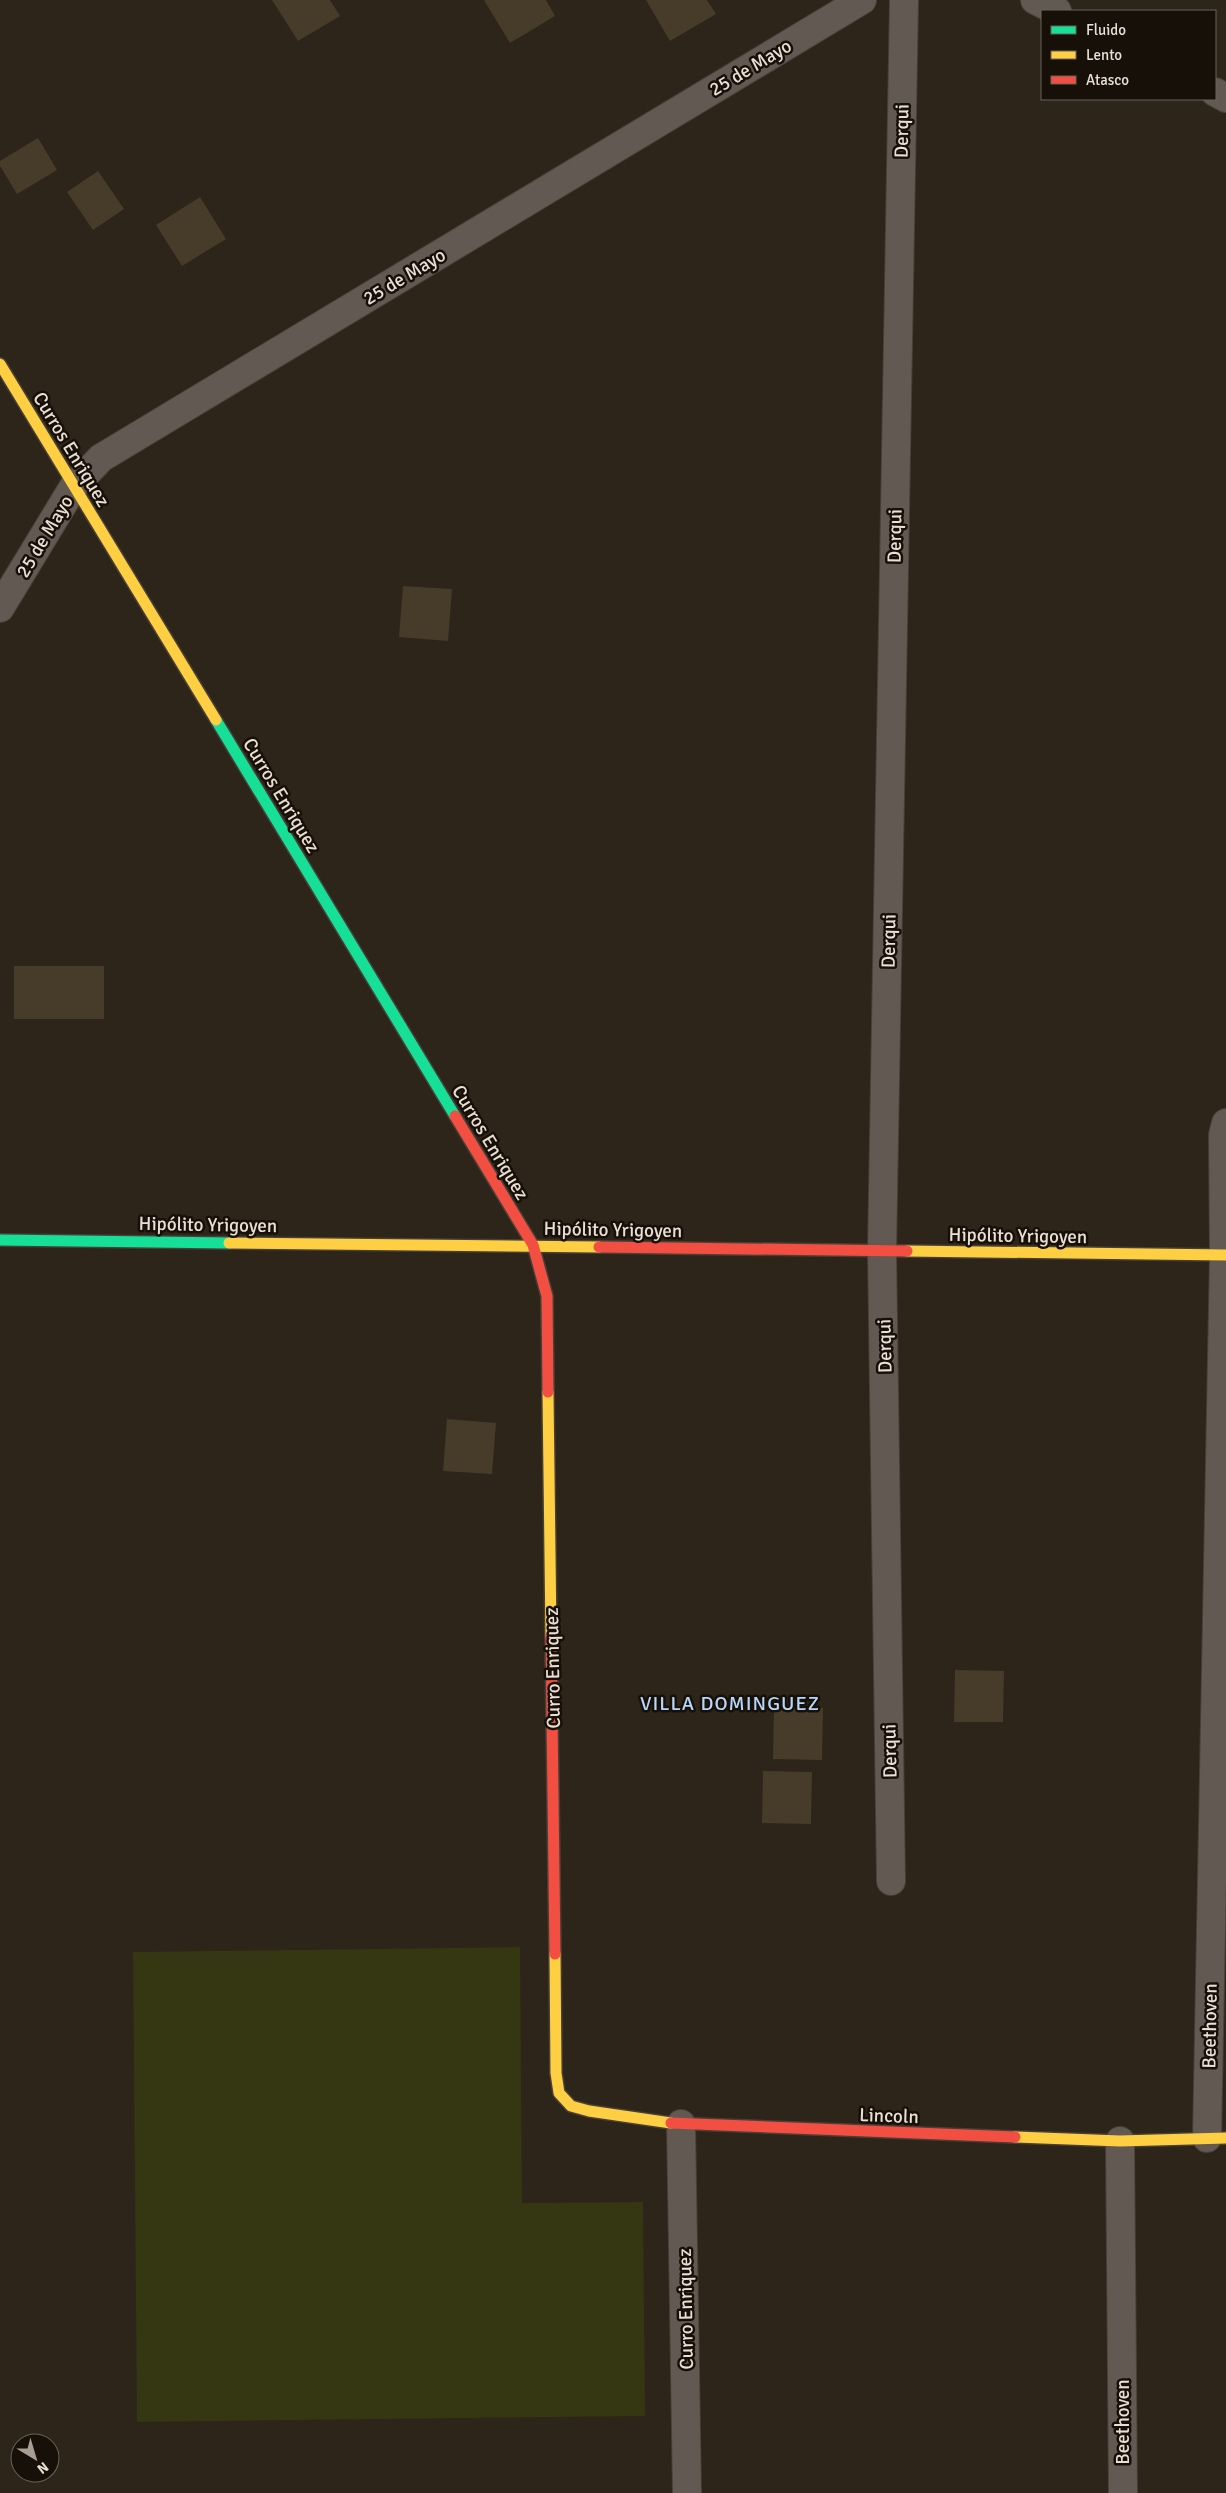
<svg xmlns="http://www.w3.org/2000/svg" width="1226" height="2493" viewBox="0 0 1226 2493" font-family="Signika,sans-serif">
<rect width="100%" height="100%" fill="#2d241a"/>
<path fill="#343711" d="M 520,1947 L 522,2203 L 643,2202 L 645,2416 L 137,2422 L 133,1952 Z"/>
<g fill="#473b2a">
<path d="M 272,0 L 330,0 L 340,16 L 298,41 Z"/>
<path d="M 484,0 L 546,0 L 555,16 L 510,43 Z"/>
<path d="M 646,0 L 707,0 L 716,14 L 670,41 Z"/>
<path d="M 38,138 L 57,170 L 17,194 L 0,166 L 0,161 Z"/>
<path d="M 98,171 L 124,209 L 93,230 L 67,192 Z"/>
<path d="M 200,197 L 226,239 L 182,266 L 156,225 Z"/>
<path d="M 403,586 L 452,589 L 448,641 L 399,637 Z"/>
<rect x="14" y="966" width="90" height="53"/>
<path d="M 447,1419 L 496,1423 L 492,1474 L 443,1471 Z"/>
<path d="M 955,1670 L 1004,1671 L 1003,1722 L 954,1722 Z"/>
<path d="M 774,1707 L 823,1708 L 822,1760 L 773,1759 Z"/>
<path d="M 763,1771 L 812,1772 L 811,1824 L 762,1823 Z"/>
</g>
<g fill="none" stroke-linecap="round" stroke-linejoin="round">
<defs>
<g id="street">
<path d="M 1035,0 L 1057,11"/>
<path d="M 1215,92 L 1226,98"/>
<path d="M 0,608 L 74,486 L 101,458 L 862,0"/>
<path d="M 891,1881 L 882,1251 L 904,0"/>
<path d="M 681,2124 L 687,2493"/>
<path d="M 1207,2138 L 1224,1255 L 1223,1135 L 1226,1123"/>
<path d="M 1120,2141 L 1123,2493"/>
</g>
<g id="fast">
<path d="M 216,720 L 455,1116"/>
<path d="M 0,1240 L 229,1243"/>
</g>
<g id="slow">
<path d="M 0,364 L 216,720"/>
<path d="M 229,1243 L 599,1247"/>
<path d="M 907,1251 L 1226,1255"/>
<path d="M 548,1392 L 551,1636"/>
<path d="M 555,1954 L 556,2073 L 559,2093 L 571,2106 L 589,2111 L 671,2123"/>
<path d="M 1015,2137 L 1120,2141 L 1226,2138"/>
</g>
<g id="jam">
<path d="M 455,1116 L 533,1245 L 547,1296 L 548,1392"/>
<path d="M 599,1247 L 907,1251"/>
<path d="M 551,1636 L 555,1954"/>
<path d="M 671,2123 L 1015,2137"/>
</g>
</defs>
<use href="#street" stroke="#484038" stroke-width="30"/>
<use href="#fast" stroke="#484038" stroke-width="14"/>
<use href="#slow" stroke="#484038" stroke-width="14"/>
<use href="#jam" stroke="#484038" stroke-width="14"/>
<use href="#street" stroke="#625a52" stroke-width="28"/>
<use href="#fast" stroke="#16e098" stroke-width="11"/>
<use href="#slow" stroke="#ffcf43" stroke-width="11"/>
<use href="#jam" stroke="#f24e42" stroke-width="11"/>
</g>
<g text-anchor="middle" stroke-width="5" stroke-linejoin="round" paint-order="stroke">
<g font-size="19" fill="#eadfd4" stroke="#171008">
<text transform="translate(750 67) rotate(-31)" y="7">25 de Mayo</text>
<text transform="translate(901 131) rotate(-89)" y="7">Derqui</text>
<text transform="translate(404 276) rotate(-31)" y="7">25 de Mayo</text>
<text transform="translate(72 449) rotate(59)" y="7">Curros Enriquez</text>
<text transform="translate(44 536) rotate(-59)" y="7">25 de Mayo</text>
<text transform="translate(894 536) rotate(-89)" y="7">Derqui</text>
<text transform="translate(282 795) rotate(59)" y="7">Curros Enriquez</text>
<text transform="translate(888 941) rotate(-89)" y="7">Derqui</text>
<text transform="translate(491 1142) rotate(59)" y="7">Curros Enriquez</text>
<text transform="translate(208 1224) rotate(1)" y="7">Hipólito Yrigoyen</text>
<text transform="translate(613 1229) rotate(1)" y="7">Hipólito Yrigoyen</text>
<text transform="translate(1018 1235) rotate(1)" y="7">Hipólito Yrigoyen</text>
<text transform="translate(884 1346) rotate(-91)" y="7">Derqui</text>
<text transform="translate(552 1668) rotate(-91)" y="7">Curro Enriquez</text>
<text transform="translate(889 1751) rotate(-91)" y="7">Derqui</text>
<text transform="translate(1209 2026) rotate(-89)" y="7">Beethoven</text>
<text transform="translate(889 2115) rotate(2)" y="7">Lincoln</text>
<text transform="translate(685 2309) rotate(-91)" y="7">Curro Enriquez</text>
<text transform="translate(1122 2422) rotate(-90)" y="7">Beethoven</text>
</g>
<g font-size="20" letter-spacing="1" fill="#b7d6fa" stroke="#171008">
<text x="730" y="1710">VILLA DOMINGUEZ</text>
</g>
</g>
<rect x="1041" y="10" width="175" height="90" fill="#171008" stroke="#6b635a"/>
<rect x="1051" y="26" width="25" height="8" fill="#16e098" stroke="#6b635a"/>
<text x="1086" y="35" font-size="15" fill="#eadfd4">Fluido</text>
<rect x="1051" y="51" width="25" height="8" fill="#ffcf43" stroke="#6b635a"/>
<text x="1086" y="60" font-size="15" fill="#eadfd4">Lento</text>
<rect x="1051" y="76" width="25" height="8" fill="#f24e42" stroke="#6b635a"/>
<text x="1086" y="85" font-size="15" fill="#eadfd4">Atasco</text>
<g transform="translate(35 2458) rotate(142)"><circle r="24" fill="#171008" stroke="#6b635a"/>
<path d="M0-4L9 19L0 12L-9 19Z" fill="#a89e93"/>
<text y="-8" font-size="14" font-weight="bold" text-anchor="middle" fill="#eadfd4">N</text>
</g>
</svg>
